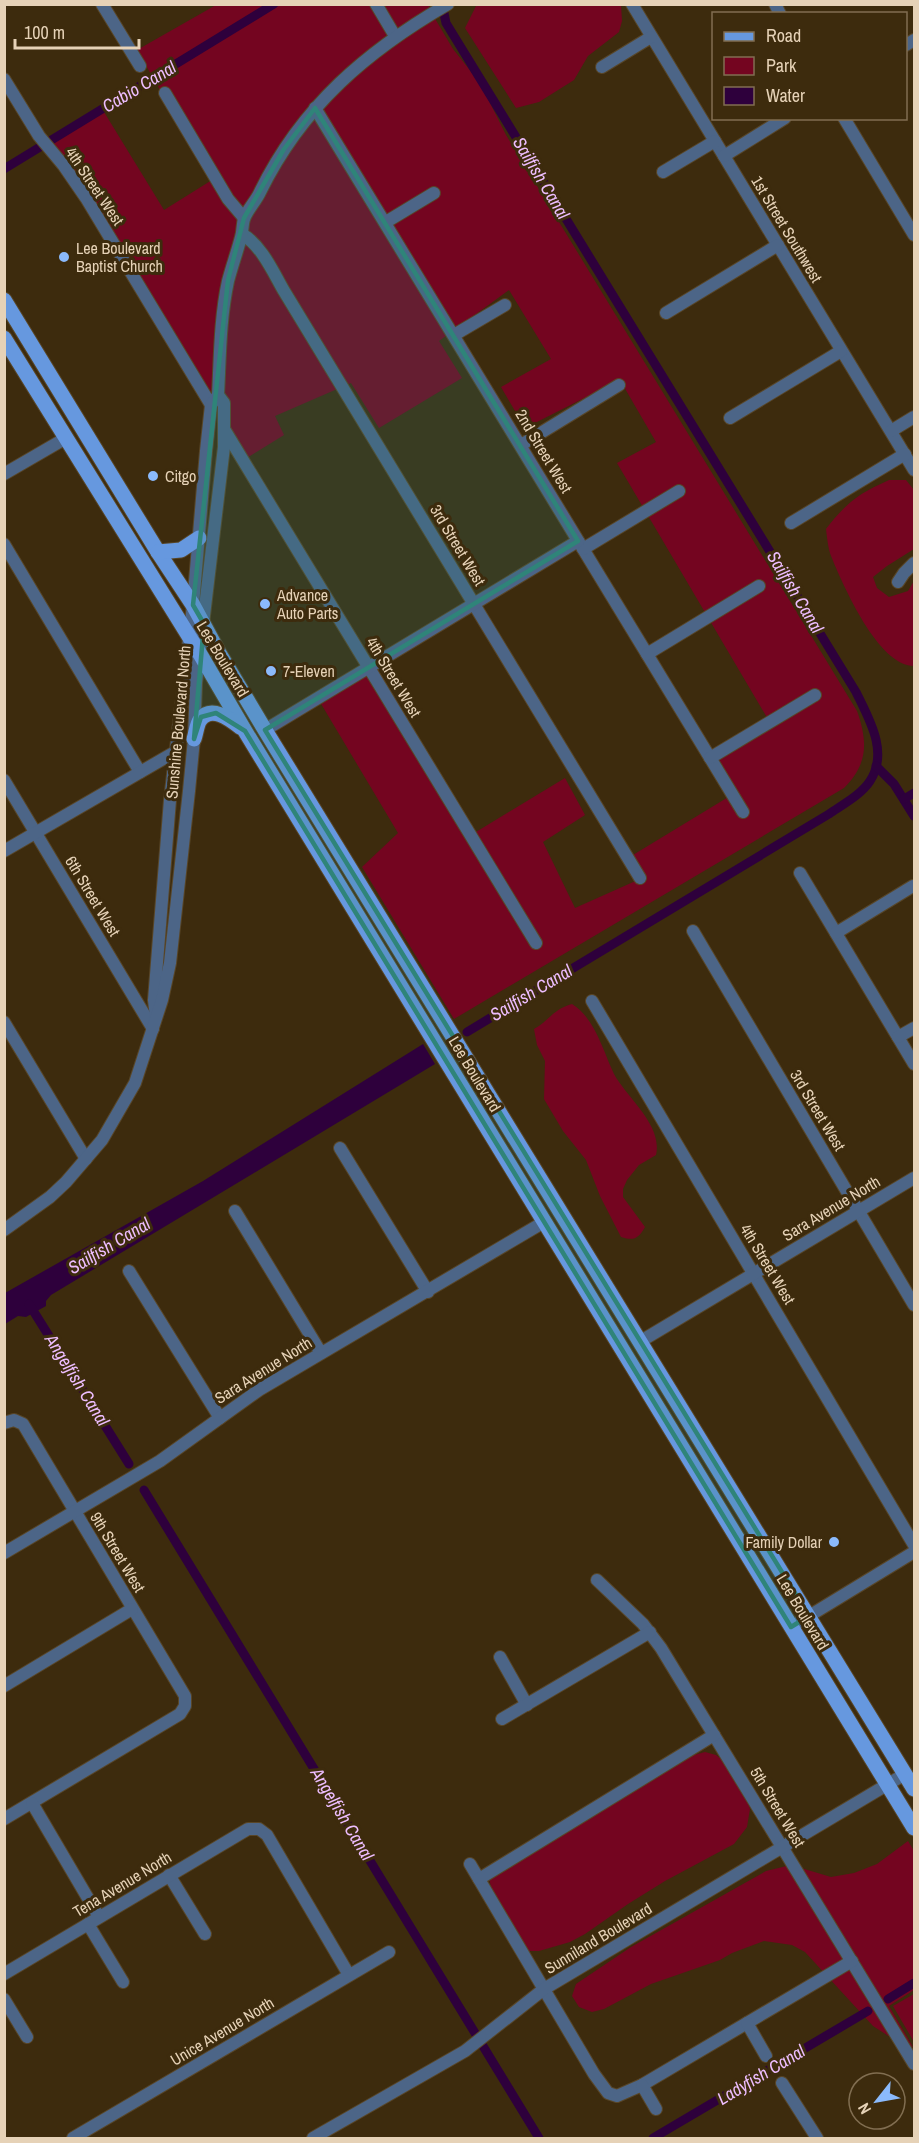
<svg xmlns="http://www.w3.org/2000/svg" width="919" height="2143" viewBox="0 0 919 2143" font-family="'Archivo Narrow',sans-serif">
<rect width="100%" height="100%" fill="#3d2b0d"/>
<g fill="#740520">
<path d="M 479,4 L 621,5 L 622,21 L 619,32 L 588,56 L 574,80 L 539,102 L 516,108 L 465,28 L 476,6 Z"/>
<path d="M 216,5 L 429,5 L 430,10 L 344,71 L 240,216 L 214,392 L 209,400 L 46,145 L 104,112 L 164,210 L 212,180 L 137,50 Z"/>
<path d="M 434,17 L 453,49 L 480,83 L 506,135 L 857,711 C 868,742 868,764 844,788 L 454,1019 L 362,867 L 398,833 L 317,697 L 368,668 L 471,835 L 565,778 L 585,815 L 543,842 L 575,908 L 640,879 L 628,858 L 730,796 L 711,751 L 772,726 L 617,463 L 656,442 L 620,380 L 525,428 L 501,387 L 551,359 L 509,290 L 439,341 L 462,378 L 379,428 L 351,383 L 275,416 L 284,435 L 242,461 L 229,439 L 223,392 L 230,300 L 248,220 L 288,151 L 319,111 L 373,58 Z"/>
<path d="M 889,480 L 906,480 L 914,490 L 914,549 L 887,566 L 873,577 L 877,588 L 889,597 L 908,591 L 914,581 L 914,666 C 878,666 843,585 831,556 C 828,548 827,537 826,529 C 847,502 858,494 889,480 Z"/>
<path d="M 572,1004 C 595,1018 603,1051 614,1074 C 627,1098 663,1125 656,1155 L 639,1165 L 627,1180 L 623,1189 L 623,1197 L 645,1227 C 638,1239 634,1241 621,1237 L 600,1196 L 586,1160 L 563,1131 L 544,1099 L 545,1061 L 537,1045 L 534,1029 C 549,1021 553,1009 572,1004 Z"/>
<path d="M 705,1752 L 716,1755 L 727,1764 L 743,1787 L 750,1809 L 747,1827 L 734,1844 L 665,1881 L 628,1904 L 585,1934 L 570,1942 L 539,1951 L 529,1951 L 521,1946 L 495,1906 L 489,1878 L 683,1758 Z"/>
<path d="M 908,1841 L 914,1851 L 914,1990 L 889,2006 L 913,2047 L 890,2037 L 873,2026 L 805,1952 L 792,1945 L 764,1941 L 732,1953 L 720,1960 L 651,1984 L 604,2009 L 592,2012 L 579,2007 L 572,1996 L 576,1984 L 631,1947 L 766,1871 L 791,1865 L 831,1877 L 854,1873 L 877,1864 Z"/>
<path d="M 914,1994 L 914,2042 L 893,2006 Z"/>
</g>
<path fill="#2e003c" d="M 423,1044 L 435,1064 L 51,1295 L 46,1301 L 46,1306 L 26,1317 L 18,1316 L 5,1324 L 5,1293 L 203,1181 Z"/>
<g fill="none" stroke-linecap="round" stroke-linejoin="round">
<g stroke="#2e003c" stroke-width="9">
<path d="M 442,4 L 446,23 L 856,692 C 869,719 889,752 870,781 C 861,795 842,805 829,814 L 467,1032"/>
<path d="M 4,169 L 274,4"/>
<path d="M 876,766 L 894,784 L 914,816"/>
<path d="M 904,799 L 914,793"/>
<path d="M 29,1304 L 129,1464"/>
<path d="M 144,1490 L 539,2138"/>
<path d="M 888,1999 L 914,1983"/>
<path d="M 653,2138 L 868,2011"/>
</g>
<defs>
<g id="minor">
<path d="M 102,4 L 140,66"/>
<path d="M 376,4 L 395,36"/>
<path d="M 632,4 L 914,470"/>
<path d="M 775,4 L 780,14"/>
<path d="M 906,45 L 914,40"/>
<path d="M 602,67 L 651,37"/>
<path d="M 4,79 L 39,136 L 64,166 L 86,198 L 211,405"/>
<path d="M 165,93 L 228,199 L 244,218"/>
<path d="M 315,108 L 743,812"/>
<path d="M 844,118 L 914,235"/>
<path d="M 724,156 L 785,118"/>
<path d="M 663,172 L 715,141"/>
<path d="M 386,222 L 434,193"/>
<path d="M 242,234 C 262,246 273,272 284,291 L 640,878"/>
<path d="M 666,313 L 778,245"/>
<path d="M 454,335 L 505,305"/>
<path d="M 730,418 L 841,351"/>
<path d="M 224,429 L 536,943"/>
<path d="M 891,431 L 914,417"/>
<path d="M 521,445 L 619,385"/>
<path d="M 4,474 L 66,438"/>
<path d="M 791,523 L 905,454"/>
<path d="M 4,544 L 140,772"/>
<path d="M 583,549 L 679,491"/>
<path d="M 898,582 L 904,573 L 914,563"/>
<path d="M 647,654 L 759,586"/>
<path d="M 265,730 L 578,541"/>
<path d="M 710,758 L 815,695"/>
<path d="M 4,780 L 153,1029"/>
<path d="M 4,851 L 175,752"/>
<path d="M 800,873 L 914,1064"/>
<path d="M 693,931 L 914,1305"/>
<path d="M 836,933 L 913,886"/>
<path d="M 592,1001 L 914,1545"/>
<path d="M 156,1017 L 154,1000 L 170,800 L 193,605 L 206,451 L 211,405 L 218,395 C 220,357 220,318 228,281 C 232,266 237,252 241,237 C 243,231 242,225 244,219 C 247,210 256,201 260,192 C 302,106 367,51 448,4"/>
<path d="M 4,1022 L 86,1159"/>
<path d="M 898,1037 L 914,1028"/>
<path d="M 340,1148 L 428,1292"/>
<path d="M 235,1211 L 321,1353"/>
<path d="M 4,1230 L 50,1197 L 66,1182 L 102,1140 L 135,1083 L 162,1000 L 170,963 L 189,791 L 194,739 L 196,683 L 224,447 L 224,403 L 218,395"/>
<path d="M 129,1271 L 220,1418"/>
<path d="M 641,1341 L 914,1178"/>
<path d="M 4,1423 L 14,1420 L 23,1424 L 185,1696 L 185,1706 L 180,1714 L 4,1819"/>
<path d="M 4,1553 L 160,1461 L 259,1390 L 544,1222"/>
<path d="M 597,1580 L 643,1624 L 661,1648 L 914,2064"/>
<path d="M 791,1627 L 914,1552"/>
<path d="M 500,1657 L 527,1705"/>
<path d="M 4,1686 L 132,1609"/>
<path d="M 502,1719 L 650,1632"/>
<path d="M 32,1803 L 99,1917"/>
<path d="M 470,1864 L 594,2074 L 608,2093 L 617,2096 L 642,2085 L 852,1961"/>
<path d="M 169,1875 L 205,1934"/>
<path d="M 479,1879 L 714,1735"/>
<path d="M 88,1924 L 123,1982"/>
<path d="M 4,1974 L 248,1829 L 259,1829 L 267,1835 L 349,1975"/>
<path d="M 4,1999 L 27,2037"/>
<path d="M 747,2023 L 766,2056"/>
<path d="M 782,2083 L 817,2138"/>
<path d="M 642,2085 L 656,2109"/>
<path d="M 73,2138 L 389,1952"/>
<path d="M 313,2138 L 465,2051 L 544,1989 L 905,1774"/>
</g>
<g id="major">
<path d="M 4,300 L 158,552 L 193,605 L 219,653 L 265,730 L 914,1789"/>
<path d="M 4,338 L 200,654 L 245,731 L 914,1828"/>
<path d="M 158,552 L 181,550 L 199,538"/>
<path d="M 194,739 C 196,733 197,724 200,720 C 211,704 231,720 240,727"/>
</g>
</defs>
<use href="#minor" stroke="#584628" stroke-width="14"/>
<use href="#major" stroke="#584628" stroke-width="17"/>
<use href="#minor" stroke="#4c6587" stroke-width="12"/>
<use href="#major" stroke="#6698df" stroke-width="15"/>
</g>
<path fill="#2f8479" fill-opacity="0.2" stroke="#2f8479" stroke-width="4.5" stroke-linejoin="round" d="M 315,108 L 578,541 L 265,730 L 809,1616 L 791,1627 L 245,731 L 216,713 L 201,717 L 194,739 L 204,624 L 193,605 L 228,280 L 244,218 L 284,149 Z"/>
<g fill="#8bbafc" stroke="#3d2b0d" stroke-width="2">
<circle cx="64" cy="257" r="6"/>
<circle cx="153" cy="476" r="6"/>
<circle cx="265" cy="604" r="6"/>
<circle cx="271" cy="671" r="6"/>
<circle cx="834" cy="1542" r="6"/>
</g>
<g text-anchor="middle" stroke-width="6" stroke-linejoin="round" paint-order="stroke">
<g font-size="16" fill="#e6d2b7" stroke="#3d2b0d">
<text transform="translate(95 186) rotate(56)" y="6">4th Street West</text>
<text transform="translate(787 229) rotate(59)" y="6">1st Street Southwest</text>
<text transform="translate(544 451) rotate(59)" y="6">2nd Street West</text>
<text transform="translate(458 545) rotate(59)" y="6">3rd Street West</text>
<text transform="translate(223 659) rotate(59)" y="6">Lee Boulevard</text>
<text transform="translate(394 677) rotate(59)" y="6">4th Street West</text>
<text transform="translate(178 722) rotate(-85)" y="6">Sunshine Boulevard North</text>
<text transform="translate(93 896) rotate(59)" y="6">6th Street West</text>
<text transform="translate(475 1074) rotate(59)" y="6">Lee Boulevard</text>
<text transform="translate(818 1110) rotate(59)" y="6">3rd Street West</text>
<text transform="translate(831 1208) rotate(-31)" y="6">Sara Avenue North</text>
<text transform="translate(768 1264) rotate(59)" y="6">4th Street West</text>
<text transform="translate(263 1370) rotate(-32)" y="6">Sara Avenue North</text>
<text transform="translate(118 1552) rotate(59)" y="6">9th Street West</text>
<text transform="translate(803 1612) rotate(59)" y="6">Lee Boulevard</text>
<text transform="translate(778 1807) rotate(59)" y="6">5th Street West</text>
<text transform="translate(122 1884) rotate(-31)" y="6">Tena Avenue North</text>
<text transform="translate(598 1938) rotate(-31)" y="6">Sunniland Boulevard</text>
<text transform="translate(222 2031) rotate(-31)" y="6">Unice Avenue North</text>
</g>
<g font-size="16" fill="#e6d2b7" stroke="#3d2b0d" text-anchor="start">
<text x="76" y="254">Lee Boulevard<tspan x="76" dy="18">Baptist Church</tspan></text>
<text x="165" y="482">Citgo</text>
<text x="277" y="601">Advance<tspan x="277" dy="18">Auto Parts</tspan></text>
<text x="283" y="677">7-Eleven</text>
<text x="822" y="1548" text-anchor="end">Family Dollar</text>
</g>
<g font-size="18" font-style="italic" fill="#edbdfe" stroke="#3d2b0d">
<text transform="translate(139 87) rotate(-31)" y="6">Cabio Canal</text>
<text transform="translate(541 178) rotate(59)" y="6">Sailfish Canal</text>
<text transform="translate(795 592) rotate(59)" y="6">Sailfish Canal</text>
<text transform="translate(531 993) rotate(-31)" y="6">Sailfish Canal</text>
<text transform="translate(109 1246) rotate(-31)" y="6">Sailfish Canal</text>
<text transform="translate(77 1380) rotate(58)" y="6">Angelfish Canal</text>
<text transform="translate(342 1814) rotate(59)" y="6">Angelfish Canal</text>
<text transform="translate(761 2075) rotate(-31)" y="6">Ladyfish Canal</text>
</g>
</g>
<rect width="919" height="2143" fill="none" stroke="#e6d2b7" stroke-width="12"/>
<rect x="712" y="12" width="195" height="108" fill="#3d2b0d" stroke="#816e51" stroke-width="1.5"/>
<rect x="724" y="32" width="30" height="9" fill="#6698df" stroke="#816e51" stroke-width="1.5"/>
<text x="766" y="42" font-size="18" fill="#e6d2b7">Road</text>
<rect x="724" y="57" width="30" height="18" fill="#740520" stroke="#816e51" stroke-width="1.5"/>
<text x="766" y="72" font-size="18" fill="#e6d2b7">Park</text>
<rect x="724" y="87" width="30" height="18" fill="#2e003c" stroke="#816e51" stroke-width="1.5"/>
<text x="766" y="102" font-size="18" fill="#e6d2b7">Water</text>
<g transform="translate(877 2101) rotate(239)"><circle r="28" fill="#3d2b0d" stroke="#816e51" stroke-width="1.5"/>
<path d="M0-4.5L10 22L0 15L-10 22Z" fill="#8bbafc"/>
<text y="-9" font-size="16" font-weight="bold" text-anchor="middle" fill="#e6d2b7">N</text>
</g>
<path d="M15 39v9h124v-9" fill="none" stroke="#e6d2b7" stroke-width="3"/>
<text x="24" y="39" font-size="18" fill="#e6d2b7" stroke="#3d2b0d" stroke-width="4.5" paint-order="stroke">100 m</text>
</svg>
